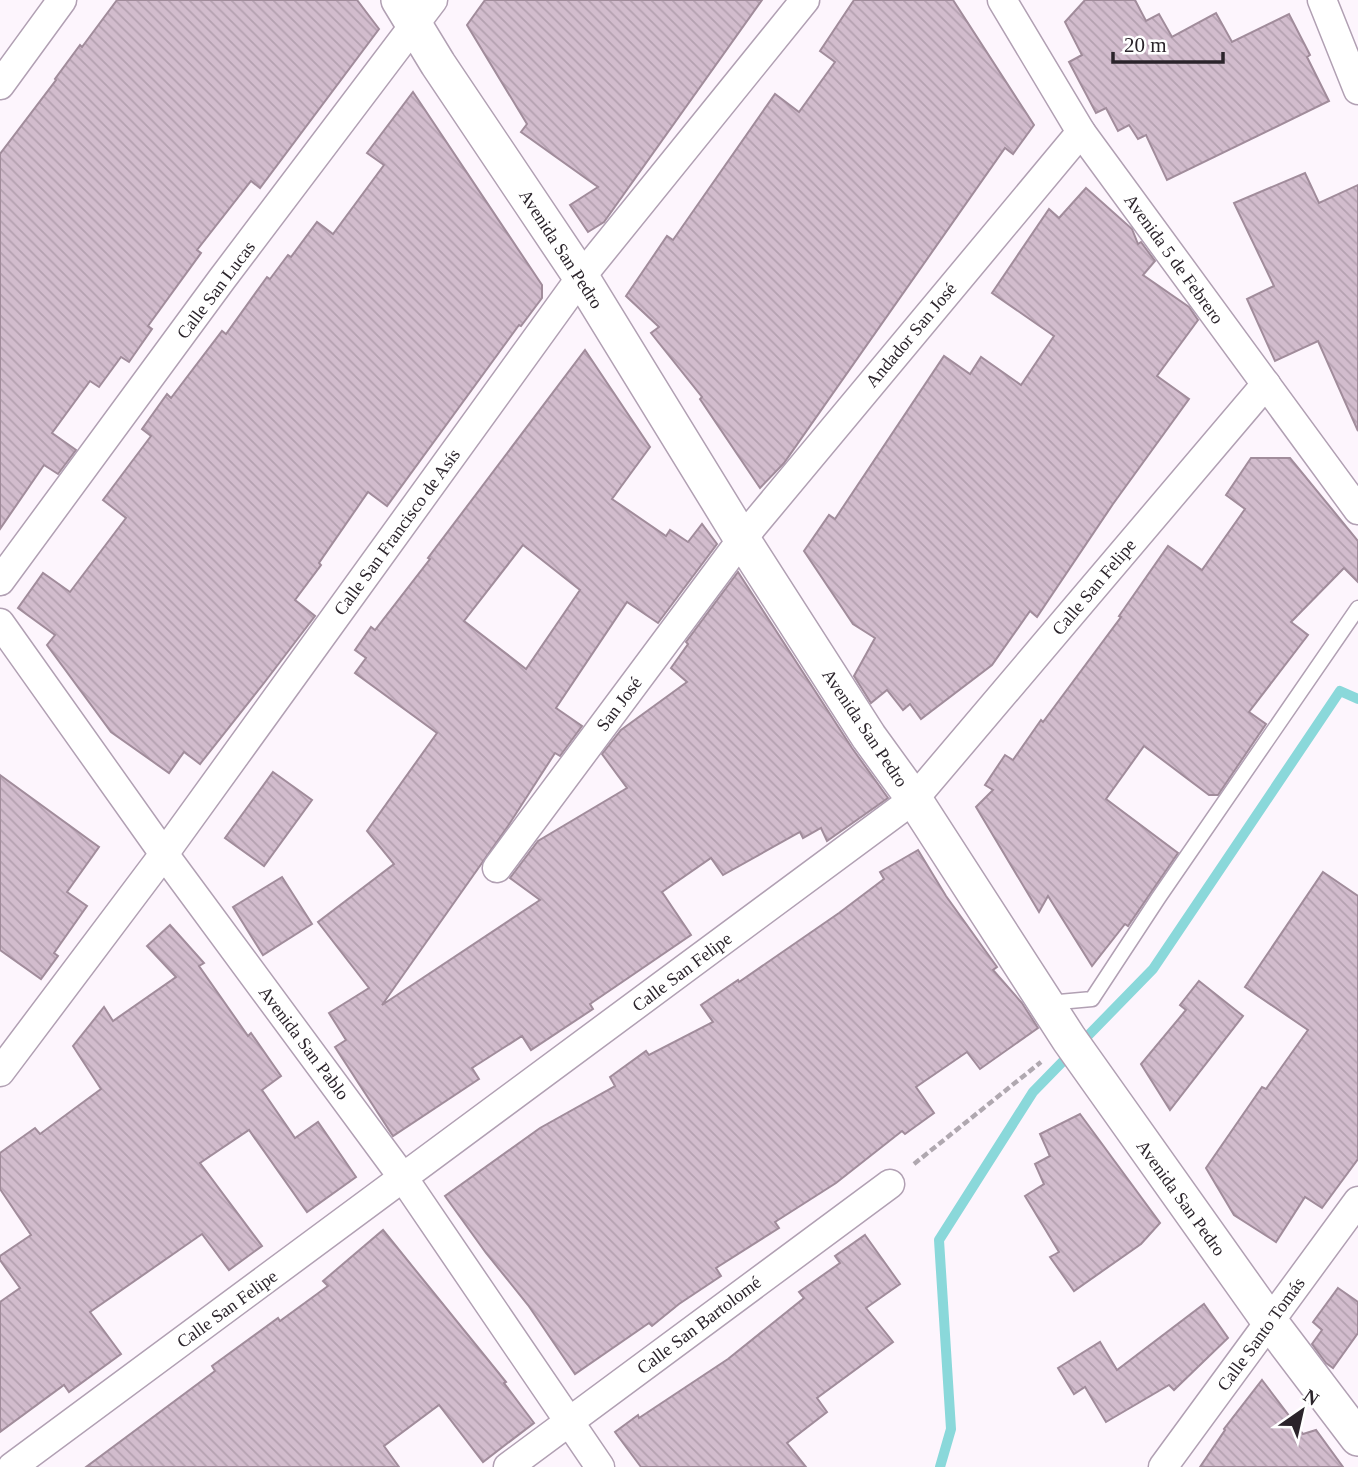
<svg xmlns="http://www.w3.org/2000/svg" width="1358" height="1467" viewBox="0 0 1358 1467" font-family="'Times New Roman',serif">
<defs>
<pattern id="building-back-hatch" width="6" height="6" patternUnits="userSpaceOnUse" patternTransform="scale(1.75)"><rect width="6" height="6" fill="#d2bccd"/><path d="M-1 5l2 2M0 0l6 6M5-1l2 2" fill="none" stroke="#b4a1b0"/></pattern>
</defs>
<rect width="100%" height="100%" fill="#fdf5fd"/>
<g fill="none" stroke-linecap="round" stroke-linejoin="round">
<path stroke="#8ad8da" stroke-width="10" d="M 940,1467 L 951,1429 L 939,1240 L 1033,1092 L 1153,969 L 1340,691 L 1358,699"/>
</g>
<g fill="url(#building-back-hatch)" stroke="#a18c9b" stroke-width="2" fill-rule="evenodd">
<path d="M 117,0 L 357,0 L 379,29 L 260,188 L 251,181 L 197,250 L 201,253 L 148,326 L 152,329 L 129,362 L 121,357 L 99,387 L 90,381 L 52,433 L 76,450 L 58,474 L 44,465 L 0,529 L 0,154 L 56,80 L 55,79 L 80,45 L 82,47 Z"/>
<path d="M 485,0 L 762,0 L 604,222 L 588,232 L 570,205 L 598,187 L 521,132 L 527,124 L 467,25 Z"/>
<path d="M 854,0 L 953,0 L 1034,125 L 1013,154 L 1005,148 L 784,463 L 760,488 L 700,399 L 702,397 L 651,333 L 659,327 L 626,296 L 667,236 L 673,240 L 775,94 L 799,112 L 835,62 L 820,51 Z"/>
<path d="M 1085,0 L 1135,0 L 1146,21 L 1159,14 L 1172,37 L 1216,13 L 1232,42 L 1289,14 L 1310,55 L 1307,57 L 1329,101 L 1167,180 L 1146,135 L 1138,139 L 1129,125 L 1118,131 L 1106,108 L 1096,113 L 1069,62 L 1082,55 L 1065,22 Z"/>
<path d="M 413,92 L 542,285 L 542,298 L 521,326 L 519,325 L 387,506 L 368,492 L 319,563 L 321,565 L 295,600 L 315,616 L 264,683 L 200,764 L 184,752 L 169,773 L 111,732 L 47,645 L 55,635 L 18,608 L 43,573 L 70,592 L 126,518 L 103,500 L 151,436 L 142,429 L 167,394 L 171,398 L 222,331 L 226,334 L 267,277 L 270,279 L 288,255 L 291,257 L 317,222 L 333,234 L 384,165 L 367,153 Z"/>
<path d="M 1305,173 L 1319,203 L 1358,185 L 1358,431 L 1318,341 L 1275,361 L 1247,299 L 1274,286 L 1234,203 Z"/>
<path d="M 1086,188 L 1132,229 L 1138,244 L 1141,242 L 1155,261 L 1143,275 L 1189,307 L 1198,320 L 1157,376 L 1189,399 L 1113,504 L 1037,617 L 1030,611 L 992,665 L 921,719 L 910,704 L 903,710 L 887,690 L 871,703 L 854,676 L 875,638 L 853,624 L 804,551 L 829,515 L 835,519 L 944,356 L 970,374 L 981,357 L 1021,385 L 1054,336 L 992,293 L 1049,209 L 1059,218 Z"/>
<path d="M 585,350 L 650,447 L 612,499 L 666,536 L 670,530 L 688,542 L 702,524 L 717,544 L 658,623 L 627,602 L 556,708 L 582,726 L 560,756 L 555,753 L 508,826 L 382,1005 L 540,900 L 510,878 L 538,841 L 627,788 L 602,754 L 621,730 L 687,682 L 671,668 L 688,644 L 686,642 L 738,572 L 852,748 L 888,798 L 827,841 L 821,828 L 803,838 L 800,832 L 723,875 L 711,858 L 662,892 L 691,935 L 590,1004 L 593,1009 L 531,1050 L 522,1036 L 472,1068 L 479,1079 L 393,1136 L 335,1047 L 346,1040 L 329,1013 L 369,988 L 318,922 L 394,864 L 367,831 L 437,733 L 355,673 L 366,658 L 355,650 L 371,627 L 375,630 L 430,559 L 428,558 ZM 523,545 L 580,590 L 526,669 L 464,621 Z"/>
<path d="M 1251,458 L 1290,458 L 1358,541 L 1358,582 L 1344,568 L 1291,622 L 1308,635 L 1249,712 L 1266,724 L 1218,795 L 1209,795 L 1144,746 L 1106,799 L 1178,853 L 1128,926 L 1125,924 L 1092,966 L 1048,896 L 1039,912 L 976,807 L 993,790 L 985,785 L 1005,755 L 1013,760 L 1041,720 L 1043,722 L 1121,617 L 1119,616 L 1168,546 L 1202,570 L 1245,509 L 1226,495 Z"/>
<path d="M 273,772 L 312,800 L 264,866 L 225,838 Z"/>
<path d="M 0,775 L 99,847 L 67,892 L 87,906 L 54,953 L 58,956 L 41,979 L 0,950 Z"/>
<path d="M 918,850 L 946,896 L 997,967 L 993,970 L 1022,1003 L 1038,1028 L 980,1069 L 967,1052 L 916,1087 L 934,1113 L 905,1134 L 902,1131 L 836,1183 L 775,1222 L 779,1228 L 716,1268 L 721,1276 L 679,1304 L 652,1326 L 649,1323 L 575,1374 L 528,1305 L 486,1253 L 445,1196 L 540,1128 L 615,1086 L 610,1077 L 646,1051 L 649,1055 L 713,1022 L 701,1005 L 738,980 L 739,982 L 839,913 L 884,879 L 880,872 Z"/>
<path d="M 1323,872 L 1358,896 L 1358,1159 L 1322,1208 L 1305,1197 L 1276,1242 L 1234,1215 L 1206,1168 L 1262,1087 L 1266,1089 L 1308,1030 L 1245,987 Z"/>
<path d="M 282,877 L 312,924 L 263,955 L 233,907 Z"/>
<path d="M 170,925 L 204,963 L 199,966 L 248,1036 L 251,1033 L 281,1076 L 262,1090 L 295,1138 L 318,1122 L 356,1177 L 307,1212 L 249,1130 L 200,1163 L 262,1246 L 229,1270 L 202,1234 L 90,1312 L 121,1354 L 69,1392 L 64,1385 L 0,1432 L 0,1302 L 20,1288 L 0,1260 L 0,1256 L 31,1235 L 0,1189 L 0,1153 L 35,1128 L 40,1134 L 101,1089 L 73,1046 L 104,1007 L 113,1021 L 176,977 L 147,946 Z"/>
<path d="M 1199,981 L 1243,1016 L 1170,1110 L 1141,1064 L 1186,1010 L 1180,1005 Z"/>
<path d="M 1080,1114 L 1160,1223 L 1141,1244 L 1074,1291 L 1050,1257 L 1059,1252 L 1025,1196 L 1044,1184 L 1035,1164 L 1050,1156 L 1040,1134 Z"/>
<path d="M 383,1230 L 506,1382 L 504,1383 L 534,1423 L 483,1462 L 439,1405 L 384,1446 L 399,1467 L 86,1467 L 215,1371 L 212,1366 L 278,1318 L 280,1321 L 328,1286 L 323,1281 Z"/>
<path d="M 865,1235 L 900,1284 L 866,1308 L 893,1342 L 817,1398 L 827,1412 L 787,1443 L 806,1467 L 641,1467 L 615,1432 L 638,1415 L 639,1418 L 728,1359 L 804,1298 L 799,1292 L 840,1263 L 835,1256 Z"/>
<path d="M 1338,1288 L 1358,1302 L 1358,1333 L 1333,1368 L 1326,1363 L 1312,1344 L 1322,1330 L 1313,1322 Z"/>
<path d="M 1204,1304 L 1228,1338 L 1174,1390 L 1169,1385 L 1106,1422 L 1085,1387 L 1074,1394 L 1058,1368 L 1100,1342 L 1117,1370 Z"/>
<path d="M 1262,1380 L 1303,1434 L 1316,1430 L 1343,1467 L 1200,1467 L 1225,1430 L 1224,1429 Z"/>
</g>
<g fill="none" stroke-linecap="round" stroke-linejoin="round">
<defs>
<path id="service" d="M 1048,1003 L 1092,999 L 1159,897 L 1358,608"/>
<g id="minor">
<path d="M 1002,0 L 1081,132 L 1358,510"/>
<path d="M 1322,0 L 1358,90"/>
<path d="M 0,85 L 62,0"/>
<path d="M 0,581 L 222,279 L 433,0"/>
<path d="M 0,623 L 164,854 L 404,1179 L 600,1467"/>
<path d="M 497,868 L 742,539 L 1081,132"/>
<path d="M 0,1072 L 164,854 L 581,277 L 805,0"/>
<path d="M 12,1467 L 914,799 L 1266,384"/>
<path d="M 508,1467 L 890,1184"/>
<path d="M 1163,1467 L 1358,1201"/>
</g>
<path id="tertiary" d="M 399,0 L 438,64 L 581,277 L 742,539 L 869,737 L 914,799 L 1069,1039 L 1270,1322 L 1358,1438"/>
</defs>
<use href="#service" stroke="#b1a0b3" stroke-width="17"/>
<use href="#minor" stroke="#b1a0b3" stroke-width="31"/>
<use href="#tertiary" stroke="#b1a0b3" stroke-width="38"/>
<path stroke="#b0a8b0" stroke-width="4.5" stroke-dasharray="7 3.5" stroke-linecap="butt" d="M 914,1164 L 1041,1062"/>
<use href="#service" stroke="#fff" stroke-width="14"/>
<use href="#minor" stroke="#fff" stroke-width="28"/>
<use href="#tertiary" stroke="#fff" stroke-width="35"/>
</g>
<g text-anchor="middle" stroke-width="5" stroke-linejoin="round" paint-order="stroke">
<g font-size="18" fill="#2b242b" stroke="#fff">
<text transform="translate(561 249) rotate(57)" y="6">Avenida San Pedro</text>
<text transform="translate(1174 259) rotate(54)" y="6">Avenida 5 de Febrero</text>
<text transform="translate(216 290) rotate(-53)" y="6">Calle San Lucas</text>
<text transform="translate(911 335) rotate(-50)" y="6">Andador San José</text>
<text transform="translate(397 532) rotate(-54)" y="6">Calle San Francisco de Asís</text>
<text transform="translate(1094 587) rotate(-50)" y="6">Calle San Felipe</text>
<text transform="translate(619 704) rotate(-53)" y="6">San José</text>
<text transform="translate(865 728) rotate(56)" y="6">Avenida San Pedro</text>
<text transform="translate(682 972) rotate(-37)" y="6">Calle San Felipe</text>
<text transform="translate(304 1043) rotate(53)" y="6">Avenida San Pablo</text>
<text transform="translate(1181 1198) rotate(54)" y="6">Avenida San Pedro</text>
<text transform="translate(227 1309) rotate(-36)" y="6">Calle San Felipe</text>
<text transform="translate(699 1325) rotate(-37)" y="6">Calle San Bartolomé</text>
<text transform="translate(1261 1334) rotate(-54)" y="6">Calle Santo Tomás</text>
</g>
</g>
<g transform="translate(1302 1411) rotate(34)" stroke="#ffffff" stroke-width="5" paint-order="stroke">
<path d="M0-5L12 26L0 18L-12 26Z" fill="#2b242b"/>
<text y="-10" font-size="19" font-weight="bold" text-anchor="middle" fill="#2b242b">N</text>
</g>
<path d="M1113 52v10h110v-10" fill="none" stroke="#2b242b" stroke-width="3.5"/>
<text x="1124" y="52" font-size="21" fill="#2b242b" stroke="#ffffff" stroke-width="5" paint-order="stroke">20 m</text>
</svg>
